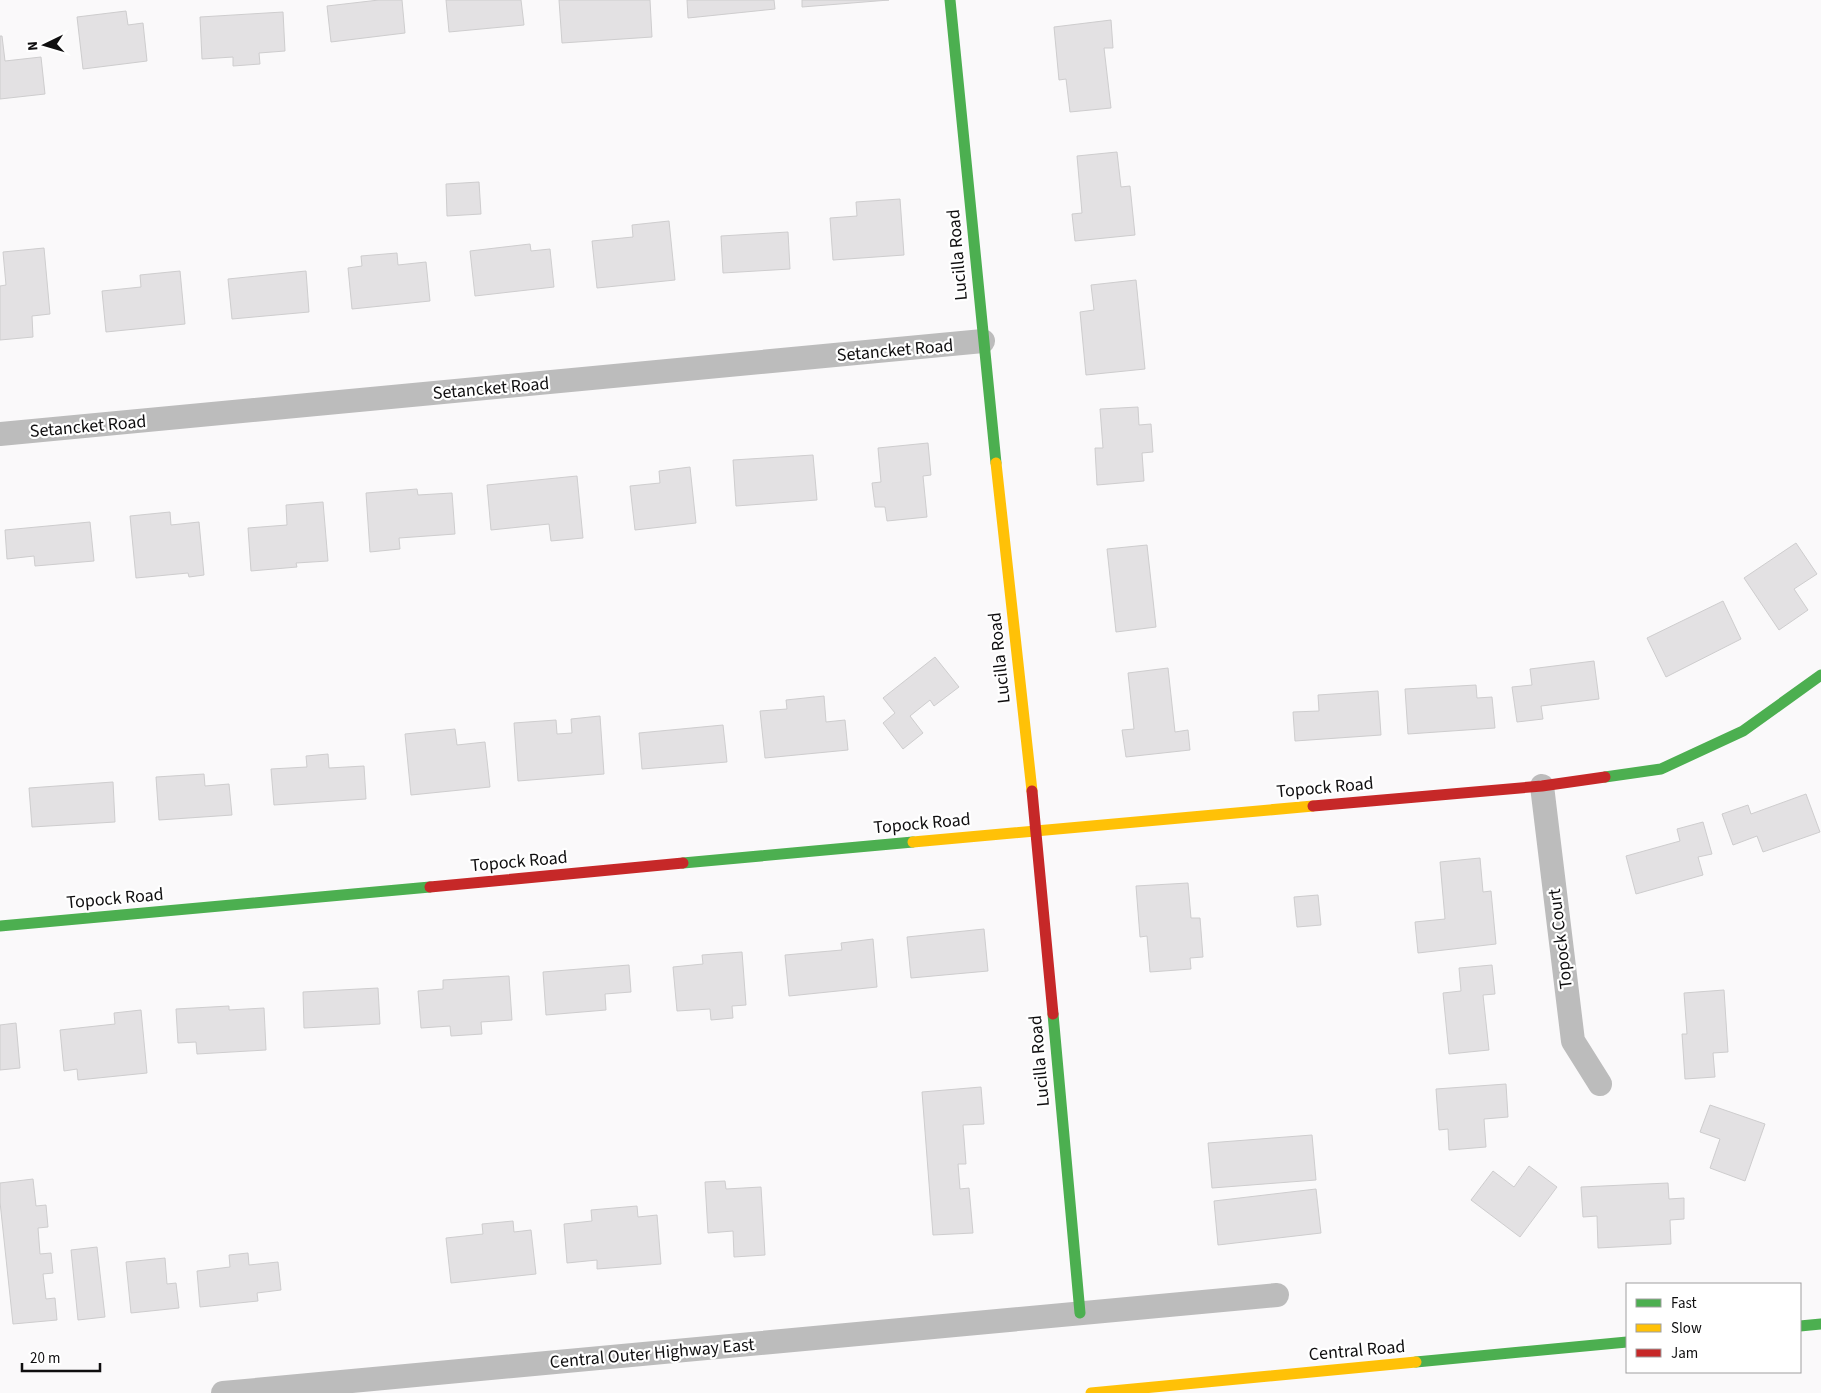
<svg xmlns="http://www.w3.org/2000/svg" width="1821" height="1393" viewBox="0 0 1821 1393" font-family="'Source Sans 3',sans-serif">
<rect width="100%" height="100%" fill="#faf9fa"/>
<g fill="#e3e1e3" stroke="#cecdce">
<path d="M 379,0 L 402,0 L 405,33 L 331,42 L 327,6 Z"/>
<path d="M 446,0 L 521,0 L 524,25 L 449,32 Z"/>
<path d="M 559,0 L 650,0 L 652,37 L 562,43 Z"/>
<path d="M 687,0 L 774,0 L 775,9 L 688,18 Z"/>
<path d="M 802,0 L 889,0 L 802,7 Z"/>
<path d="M 126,11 L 128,25 L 143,23 L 147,61 L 83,69 L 77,17 Z"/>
<path d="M 283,12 L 285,51 L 259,53 L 260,64 L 233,66 L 233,57 L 202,59 L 200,17 Z"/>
<path d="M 1111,20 L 1113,48 L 1104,48 L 1111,108 L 1070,112 L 1066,79 L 1059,80 L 1054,27 Z"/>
<path d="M 0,36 L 2,36 L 5,61 L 41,57 L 45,94 L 0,99 Z"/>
<path d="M 1117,152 L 1121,187 L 1130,186 L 1135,235 L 1075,241 L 1072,214 L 1082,213 L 1077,156 Z"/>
<path d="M 479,182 L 481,214 L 447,216 L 446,184 Z"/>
<path d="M 900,199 L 904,255 L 833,260 L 830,218 L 857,216 L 856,202 Z"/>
<path d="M 669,221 L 675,280 L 597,288 L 592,241 L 633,237 L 632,225 Z"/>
<path d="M 788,232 L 790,269 L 723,273 L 721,236 Z"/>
<path d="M 530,244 L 531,251 L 550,249 L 554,287 L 475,296 L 470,251 Z"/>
<path d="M 44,248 L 50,314 L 32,316 L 33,337 L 0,340 L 0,286 L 6,285 L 3,252 Z"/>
<path d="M 397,253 L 398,265 L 426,262 L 430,301 L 352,309 L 348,268 L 362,266 L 361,256 Z"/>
<path d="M 180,271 L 185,324 L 106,332 L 102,291 L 141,287 L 140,275 Z"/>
<path d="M 306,271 L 309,312 L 232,319 L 228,279 Z"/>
<path d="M 1136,280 L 1145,369 L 1086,375 L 1080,312 L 1094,310 L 1091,285 Z"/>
<path d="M 1138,407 L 1139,425 L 1151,424 L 1153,452 L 1142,453 L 1144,481 L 1097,485 L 1095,448 L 1103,448 L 1100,409 Z"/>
<path d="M 928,443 L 931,475 L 923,476 L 927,517 L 887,521 L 885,507 L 875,507 L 872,483 L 881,482 L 878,448 Z"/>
<path d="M 813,455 L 817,500 L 736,506 L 733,460 Z"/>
<path d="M 690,467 L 696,523 L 635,530 L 630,486 L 660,483 L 659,471 Z"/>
<path d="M 577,476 L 583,538 L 551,541 L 549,524 L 491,530 L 487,485 Z"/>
<path d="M 417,489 L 418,495 L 452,493 L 455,534 L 399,538 L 400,549 L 370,552 L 366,493 Z"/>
<path d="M 323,502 L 328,561 L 296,563 L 297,567 L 251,571 L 248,528 L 287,525 L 286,505 Z"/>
<path d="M 170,512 L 171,525 L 199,522 L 204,575 L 189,577 L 188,573 L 136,578 L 130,516 Z"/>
<path d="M 90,522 L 94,561 L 35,566 L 34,556 L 7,559 L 5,530 Z"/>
<path d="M 1796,543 L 1817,574 L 1794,589 L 1808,610 L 1779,630 L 1744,578 Z"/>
<path d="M 1147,545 L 1156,627 L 1116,632 L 1107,549 Z"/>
<path d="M 1723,601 L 1741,639 L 1666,677 L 1647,638 Z"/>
<path d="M 935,657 L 959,687 L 934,706 L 930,700 L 910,716 L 923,733 L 903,749 L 883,723 L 895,713 L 883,698 Z"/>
<path d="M 1594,661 L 1599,699 L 1541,706 L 1543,719 L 1517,722 L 1512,687 L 1532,685 L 1530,669 Z"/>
<path d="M 1168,668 L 1175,732 L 1188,730 L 1190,750 L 1126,757 L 1122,730 L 1134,729 L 1128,673 Z"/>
<path d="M 1476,685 L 1477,698 L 1492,697 L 1495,728 L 1408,734 L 1405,689 Z"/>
<path d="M 1378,691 L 1381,735 L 1295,741 L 1293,712 L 1319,711 L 1318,695 Z"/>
<path d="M 824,696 L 826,722 L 845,720 L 848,750 L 765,758 L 760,711 L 787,709 L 786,700 Z"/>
<path d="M 600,716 L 604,774 L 518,781 L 514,723 L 556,720 L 557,734 L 572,733 L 571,719 Z"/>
<path d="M 723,725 L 727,762 L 642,769 L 639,733 Z"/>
<path d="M 455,729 L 457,745 L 485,742 L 490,787 L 411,795 L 405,734 Z"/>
<path d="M 328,754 L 329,768 L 364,766 L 366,799 L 274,805 L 271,769 L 307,767 L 306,756 Z"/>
<path d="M 204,774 L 205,786 L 229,784 L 232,815 L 159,820 L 156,777 Z"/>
<path d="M 113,782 L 115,822 L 32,827 L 29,788 Z"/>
<path d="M 1806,794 L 1820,832 L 1763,852 L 1757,836 L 1733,845 L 1722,814 L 1748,805 L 1751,814 Z"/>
<path d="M 1703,822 L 1712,854 L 1698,857 L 1703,875 L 1636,894 L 1626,856 L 1680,841 L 1677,829 Z"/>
<path d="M 1480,858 L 1483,892 L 1491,891 L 1496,944 L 1418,953 L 1415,922 L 1445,919 L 1440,862 Z"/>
<path d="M 1188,883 L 1191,918 L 1200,918 L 1203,957 L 1190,958 L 1191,969 L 1150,972 L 1147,936 L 1140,937 L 1136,886 Z"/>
<path d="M 1318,895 L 1321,925 L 1297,927 L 1294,897 Z"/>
<path d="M 984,929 L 988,971 L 911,978 L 907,937 Z"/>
<path d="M 873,939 L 877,987 L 789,996 L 785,955 L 842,950 L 841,943 Z"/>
<path d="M 742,952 L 746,1005 L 732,1006 L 733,1018 L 711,1020 L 710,1009 L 677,1011 L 673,967 L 703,964 L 702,955 Z"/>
<path d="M 629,965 L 631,992 L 605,994 L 606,1010 L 546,1015 L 543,972 Z"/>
<path d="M 1492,965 L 1495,994 L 1483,995 L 1489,1050 L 1449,1054 L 1443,993 L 1461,991 L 1459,968 Z"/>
<path d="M 509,976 L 512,1020 L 481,1022 L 482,1034 L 451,1036 L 450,1026 L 421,1028 L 418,991 L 443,989 L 443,980 Z"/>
<path d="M 378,988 L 380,1024 L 304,1028 L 303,992 Z"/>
<path d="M 1724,990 L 1728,1052 L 1713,1053 L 1715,1077 L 1685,1079 L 1682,1034 L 1687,1034 L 1684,993 Z"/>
<path d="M 229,1006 L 229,1010 L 264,1008 L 266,1050 L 197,1054 L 196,1042 L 178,1043 L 176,1009 Z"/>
<path d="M 141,1010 L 147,1073 L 78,1080 L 77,1069 L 64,1071 L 60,1030 L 115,1024 L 114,1013 Z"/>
<path d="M 16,1023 L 20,1068 L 0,1070 L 0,1025 Z"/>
<path d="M 1506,1084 L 1508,1117 L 1484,1119 L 1486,1147 L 1449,1150 L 1448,1129 L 1439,1130 L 1436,1089 Z"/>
<path d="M 981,1087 L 984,1124 L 963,1125 L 966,1164 L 958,1164 L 960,1189 L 969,1188 L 973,1233 L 933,1235 L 922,1092 Z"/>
<path d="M 1710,1105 L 1765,1124 L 1745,1181 L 1710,1168 L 1720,1139 L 1700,1132 Z"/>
<path d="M 1312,1135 L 1316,1180 L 1212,1188 L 1208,1143 Z"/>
<path d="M 1529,1166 L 1557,1187 L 1520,1237 L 1471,1200 L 1493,1171 L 1514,1187 Z"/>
<path d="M 33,1179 L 36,1206 L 46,1205 L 48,1227 L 38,1228 L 40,1254 L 51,1253 L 53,1273 L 43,1274 L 46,1299 L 55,1298 L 57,1320 L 13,1324 L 0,1202 L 0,1183 Z"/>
<path d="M 725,1181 L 726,1189 L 761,1187 L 765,1255 L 734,1257 L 733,1231 L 708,1233 L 705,1182 Z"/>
<path d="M 1668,1183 L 1669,1199 L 1684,1198 L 1684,1219 L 1670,1220 L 1671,1244 L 1598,1248 L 1597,1216 L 1583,1217 L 1581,1187 Z"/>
<path d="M 1316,1189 L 1321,1233 L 1218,1245 L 1214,1201 Z"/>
<path d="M 637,1206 L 638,1217 L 657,1215 L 661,1264 L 597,1269 L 597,1260 L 567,1263 L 564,1224 L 592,1221 L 591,1210 Z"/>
<path d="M 513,1221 L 514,1232 L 531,1230 L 536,1274 L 451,1283 L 446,1238 L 483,1234 L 482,1224 Z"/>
<path d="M 97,1247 L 105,1317 L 78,1320 L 71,1250 Z"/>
<path d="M 248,1253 L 249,1265 L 278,1262 L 281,1290 L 257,1293 L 258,1301 L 200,1307 L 197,1271 L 230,1267 L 229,1255 Z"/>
<path d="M 165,1258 L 167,1284 L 176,1283 L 179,1308 L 131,1313 L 126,1262 Z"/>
</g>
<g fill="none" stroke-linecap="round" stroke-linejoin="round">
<g stroke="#bcbcbc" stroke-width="24">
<path d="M 0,434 L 983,341"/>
<path d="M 1542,786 L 1573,1041 L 1600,1084"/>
<path d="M 223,1393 L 1277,1295"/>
</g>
<g stroke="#4caf50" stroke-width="11">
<path d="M 950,0 L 996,463"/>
<path d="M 1605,777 L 1661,769 L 1743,731 L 1821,675"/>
<path d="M 683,863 L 913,842"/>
<path d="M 0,926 L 430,887"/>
<path d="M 1053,1014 L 1080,1313"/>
<path d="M 1800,1326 L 1821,1324"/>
<path d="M 1416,1362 L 1627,1342"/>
</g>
<g stroke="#ffc107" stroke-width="11">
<path d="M 996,463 L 1032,791"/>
<path d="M 913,842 L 1313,806"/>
<path d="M 1091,1393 L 1416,1362"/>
</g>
<g stroke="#c62828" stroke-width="11">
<path d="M 1032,791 L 1053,1014"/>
<path d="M 1313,806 L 1542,786 L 1605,777"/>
<path d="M 430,887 L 683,863"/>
</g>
</g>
<g text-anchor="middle" stroke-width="4.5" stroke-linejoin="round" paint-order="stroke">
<g font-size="18" fill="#0f0e0f" stroke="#fff">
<text transform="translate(957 255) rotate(-95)" y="6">Lucilla Road</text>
<text transform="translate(895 350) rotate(-5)" y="6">Setancket Road</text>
<text transform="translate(491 388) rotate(-5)" y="6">Setancket Road</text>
<text transform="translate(88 426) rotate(-5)" y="6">Setancket Road</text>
<text transform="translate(999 658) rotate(-96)" y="6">Lucilla Road</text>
<text transform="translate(1325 787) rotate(-5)" y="6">Topock Road</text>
<text transform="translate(922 823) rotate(-5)" y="6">Topock Road</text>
<text transform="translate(519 861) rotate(-5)" y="6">Topock Road</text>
<text transform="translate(115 898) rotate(-5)" y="6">Topock Road</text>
<text transform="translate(1560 939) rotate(-97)" y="6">Topock Court</text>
<text transform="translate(1039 1061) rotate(-95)" y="6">Lucilla Road</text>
<text transform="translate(1357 1350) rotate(-5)" y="6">Central Road</text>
<text transform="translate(652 1353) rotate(-5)" y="6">Central Outer Highway East</text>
</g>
</g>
<rect x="1626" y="1283" width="175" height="90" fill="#ffffff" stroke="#9f9f9f"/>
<rect x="1636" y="1299" width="25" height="8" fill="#4caf50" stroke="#9f9f9f"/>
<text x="1671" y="1308" font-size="15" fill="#0f0e0f">Fast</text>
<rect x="1636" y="1324" width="25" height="8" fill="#ffc107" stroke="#9f9f9f"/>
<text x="1671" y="1333" font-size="15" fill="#0f0e0f">Slow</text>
<rect x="1636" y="1349" width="25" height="8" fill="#c62828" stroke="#9f9f9f"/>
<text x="1671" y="1358" font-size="15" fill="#0f0e0f">Jam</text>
<g transform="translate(45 45) rotate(265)" stroke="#ffffff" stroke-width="4" paint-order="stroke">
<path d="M0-4L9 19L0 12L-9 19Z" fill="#0f0e0f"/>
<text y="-8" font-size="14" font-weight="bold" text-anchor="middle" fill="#0f0e0f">N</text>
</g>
<path d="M22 1363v8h78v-8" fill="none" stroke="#0f0e0f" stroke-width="2.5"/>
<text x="30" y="1363" font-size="15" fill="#0f0e0f" stroke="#ffffff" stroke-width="4" paint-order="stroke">20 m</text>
</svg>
